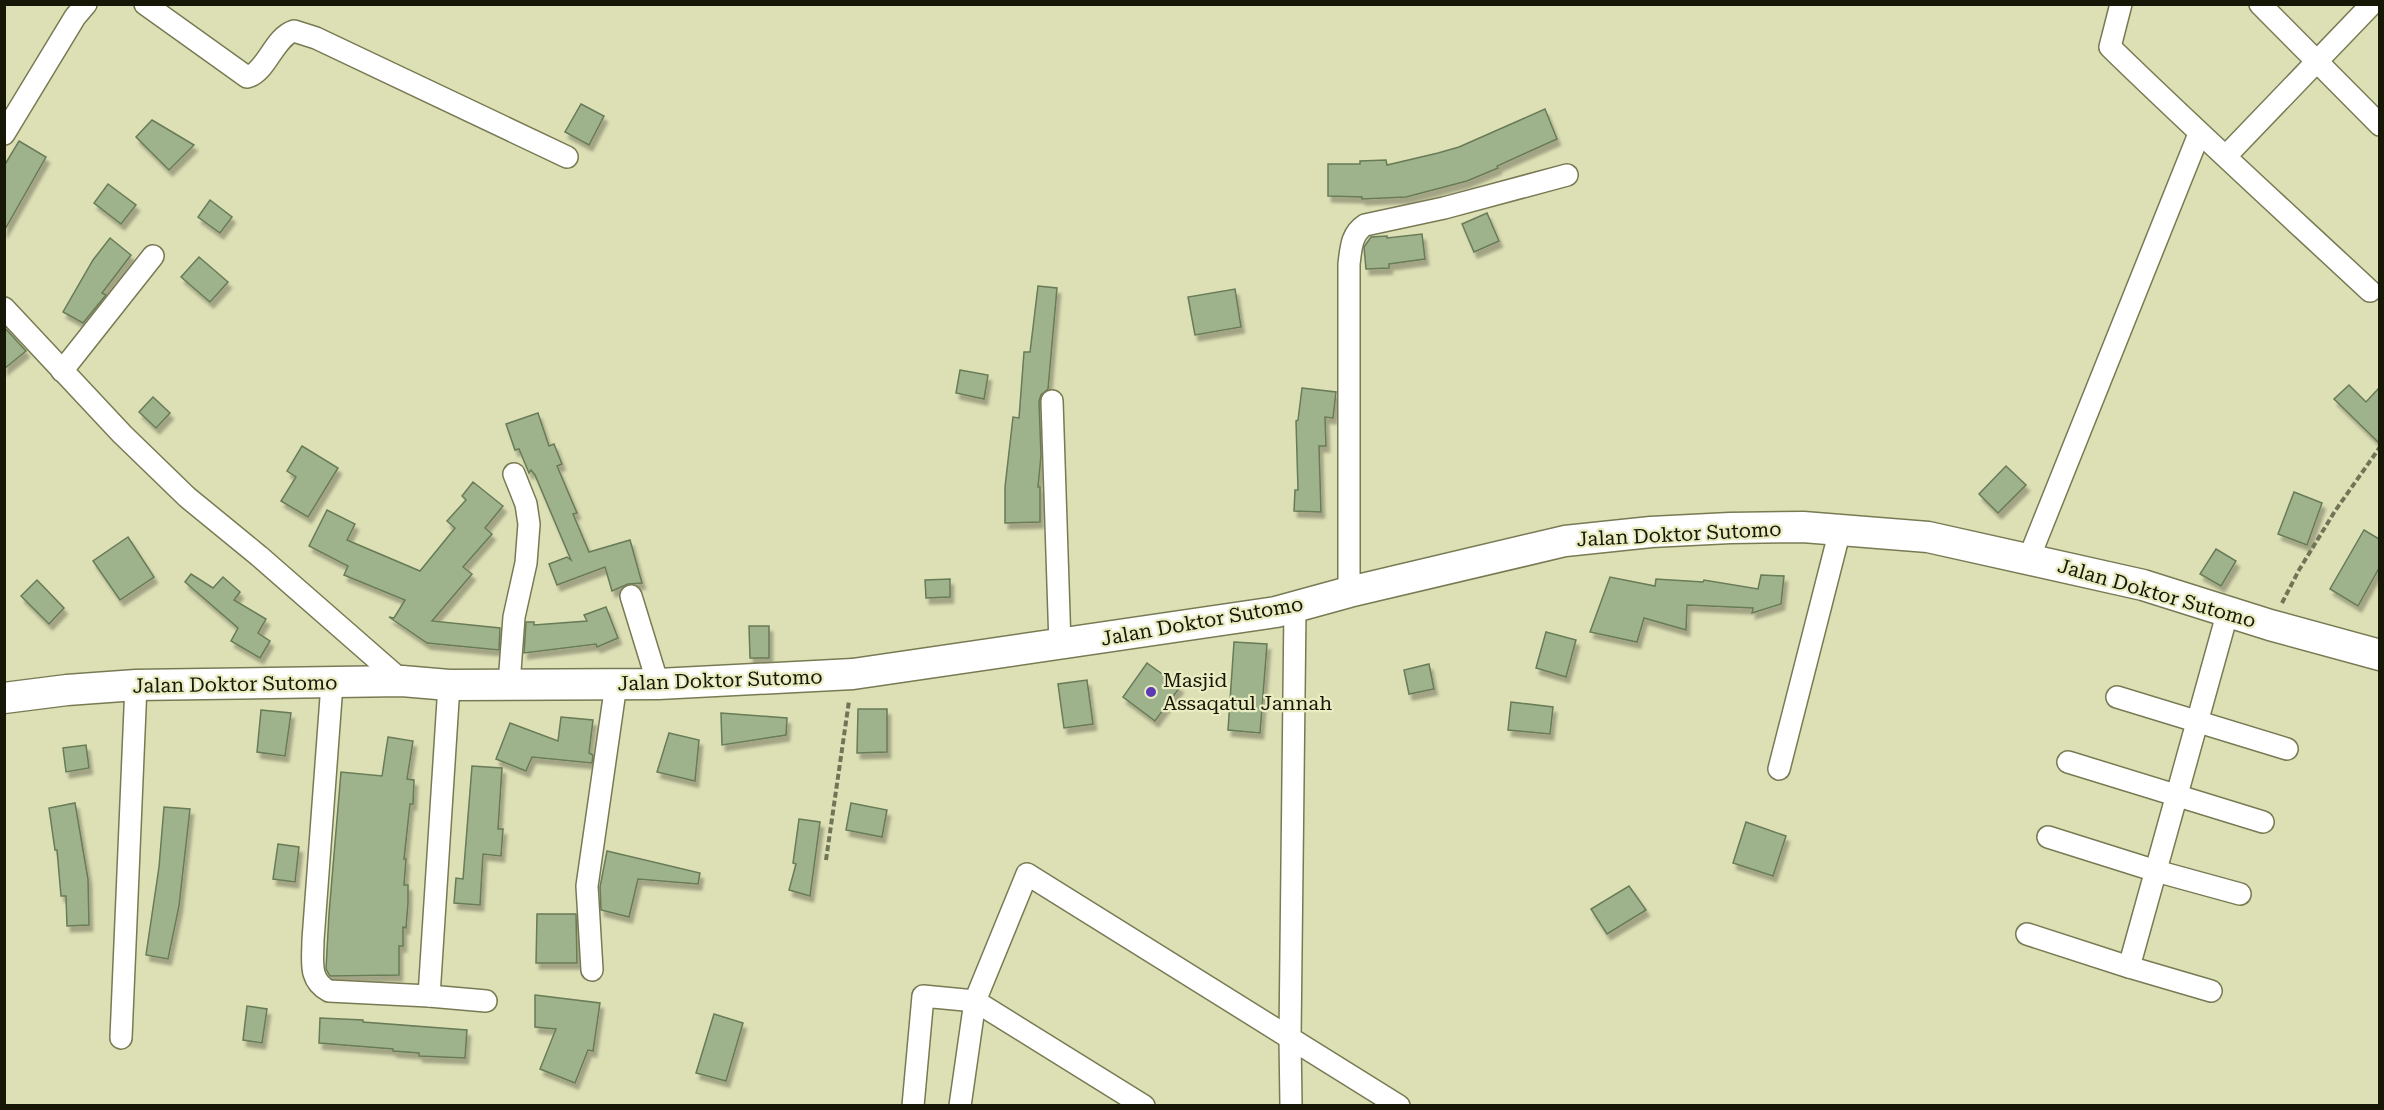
<svg xmlns="http://www.w3.org/2000/svg" width="2384" height="1110" viewBox="0 0 2384 1110" font-family="'Roboto Serif',serif">
<defs>
<filter id="shadow"><feDropShadow dx="3.5" dy="6" stdDeviation="1.5" flood-color="#0004"/></filter>
</defs>
<rect width="100%" height="100%" fill="#dde0b5"/>
<g fill="#9eb28c" stroke="#687b57" stroke-width="1.5" filter="url(#shadow)">
<path d="M 581,104 L 604,116 L 589,145 L 565,132 Z"/>
<path d="M 1545,109 L 1557,139 L 1497,166 L 1498,168 L 1467,181 L 1406,197 L 1362,199 L 1362,197 L 1328,196 L 1328,164 L 1360,164 L 1360,161 L 1386,160 L 1387,165 L 1438,153 L 1459,147 Z"/>
<path d="M 152,120 L 194,145 L 169,170 L 136,137 Z"/>
<path d="M 19,141 L 46,157 L 4,231 L 4,166 Z"/>
<path d="M 108,184 L 136,205 L 121,224 L 94,203 Z"/>
<path d="M 210,200 L 232,217 L 220,233 L 198,217 Z"/>
<path d="M 1487,213 L 1499,241 L 1474,252 L 1462,224 Z"/>
<path d="M 1422,234 L 1425,259 L 1389,264 L 1389,268 L 1366,269 L 1364,247 L 1371,237 L 1387,236 L 1387,238 Z"/>
<path d="M 110,238 L 131,255 L 102,293 L 106,295 L 83,323 L 63,312 L 93,260 Z"/>
<path d="M 199,257 L 228,282 L 210,302 L 181,277 Z"/>
<path d="M 1038,286 L 1057,288 L 1048,389 L 1041,395 L 1039,401 L 1041,456 L 1038,487 L 1040,487 L 1040,522 L 1005,523 L 1005,487 L 1013,417 L 1019,418 L 1024,352 L 1030,352 Z"/>
<path d="M 1235,289 L 1241,327 L 1195,335 L 1188,297 Z"/>
<path d="M 4,327 L 26,351 L 4,369 Z"/>
<path d="M 960,370 L 988,375 L 984,399 L 956,393 Z"/>
<path d="M 2349,385 L 2366,402 L 2379,388 L 2379,443 L 2334,399 Z"/>
<path d="M 1302,388 L 1336,392 L 1333,418 L 1325,417 L 1326,446 L 1319,446 L 1321,512 L 1294,511 L 1295,490 L 1298,490 L 1296,421 L 1298,420 Z"/>
<path d="M 153,397 L 170,413 L 156,428 L 139,412 Z"/>
<path d="M 538,413 L 549,446 L 554,444 L 562,464 L 557,466 L 577,513 L 573,514 L 589,552 L 630,540 L 642,583 L 628,584 L 612,591 L 605,567 L 557,585 L 549,564 L 567,557 L 571,560 L 535,475 L 531,470 L 529,473 L 519,449 L 515,450 L 506,424 Z"/>
<path d="M 302,446 L 338,468 L 308,517 L 281,501 L 296,477 L 287,471 Z"/>
<path d="M 2006,466 L 2026,485 L 1998,513 L 1979,494 Z"/>
<path d="M 473,482 L 503,506 L 485,528 L 492,534 L 463,567 L 472,574 L 432,621 L 500,628 L 499,650 L 427,643 L 389,617 L 394,618 L 405,600 L 344,575 L 348,566 L 309,546 L 327,510 L 355,524 L 347,540 L 420,571 L 455,528 L 447,521 L 466,500 L 462,496 Z"/>
<path d="M 2294,492 L 2322,503 L 2307,545 L 2278,534 Z"/>
<path d="M 2364,530 L 2379,539 L 2379,568 L 2358,606 L 2330,589 Z"/>
<path d="M 128,537 L 154,577 L 120,600 L 93,561 Z"/>
<path d="M 2216,549 L 2236,561 L 2221,586 L 2200,574 Z"/>
<path d="M 191,574 L 213,588 L 223,577 L 240,592 L 234,600 L 266,619 L 258,633 L 270,641 L 260,658 L 231,641 L 238,628 L 185,582 Z"/>
<path d="M 1761,575 L 1784,576 L 1781,604 L 1752,613 L 1753,608 L 1687,605 L 1686,630 L 1644,618 L 1637,642 L 1590,632 L 1610,577 L 1655,586 L 1656,579 L 1703,582 L 1704,580 L 1758,589 Z"/>
<path d="M 950,579 L 950,597 L 926,598 L 925,580 Z"/>
<path d="M 37,580 L 64,608 L 49,624 L 21,596 Z"/>
<path d="M 606,607 L 618,638 L 597,647 L 596,644 L 524,653 L 526,622 L 534,622 L 534,625 L 587,621 L 584,615 Z"/>
<path d="M 749,626 L 769,626 L 769,658 L 750,658 Z"/>
<path d="M 1546,632 L 1576,640 L 1566,677 L 1536,668 Z"/>
<path d="M 1234,642 L 1267,644 L 1260,733 L 1228,730 Z"/>
<path d="M 1147,663 L 1180,687 L 1155,721 L 1123,697 Z"/>
<path d="M 1429,664 L 1434,689 L 1409,694 L 1404,670 Z"/>
<path d="M 1087,680 L 1093,724 L 1064,728 L 1058,684 Z"/>
<path d="M 1511,702 L 1553,707 L 1550,734 L 1508,730 Z"/>
<path d="M 858,709 L 887,709 L 887,752 L 857,753 Z"/>
<path d="M 261,710 L 291,713 L 285,756 L 257,752 Z"/>
<path d="M 721,713 L 787,718 L 786,735 L 722,745 Z"/>
<path d="M 561,717 L 593,720 L 589,753 L 593,755 L 592,763 L 532,757 L 526,771 L 496,759 L 510,723 L 558,741 Z"/>
<path d="M 669,733 L 699,740 L 695,781 L 657,772 Z"/>
<path d="M 388,737 L 413,741 L 407,779 L 414,780 L 413,804 L 410,804 L 404,859 L 406,859 L 404,885 L 408,885 L 408,903 L 406,928 L 403,927 L 403,946 L 399,946 L 399,975 L 330,976 L 326,969 L 329,914 L 341,772 L 382,776 Z"/>
<path d="M 86,745 L 89,768 L 66,772 L 63,748 Z"/>
<path d="M 472,766 L 502,768 L 498,829 L 503,829 L 501,856 L 483,854 L 480,905 L 454,903 L 456,878 L 463,879 Z"/>
<path d="M 75,803 L 88,879 L 89,925 L 67,926 L 66,896 L 61,896 L 57,850 L 55,850 L 49,808 Z"/>
<path d="M 851,803 L 887,810 L 882,837 L 846,830 Z"/>
<path d="M 164,807 L 190,809 L 179,906 L 168,959 L 146,955 L 159,867 Z"/>
<path d="M 799,819 L 820,822 L 810,896 L 789,890 L 796,864 L 793,863 Z"/>
<path d="M 1746,822 L 1786,836 L 1773,876 L 1733,863 Z"/>
<path d="M 278,844 L 299,847 L 295,882 L 273,879 Z"/>
<path d="M 607,851 L 700,873 L 698,884 L 638,879 L 629,917 L 601,910 L 600,887 Z"/>
<path d="M 1629,886 L 1646,910 L 1607,934 L 1591,909 Z"/>
<path d="M 537,914 L 576,914 L 577,963 L 536,963 Z"/>
<path d="M 535,995 L 600,1003 L 593,1051 L 588,1050 L 575,1083 L 540,1069 L 556,1029 L 535,1027 Z"/>
<path d="M 247,1006 L 267,1009 L 262,1043 L 243,1040 Z"/>
<path d="M 714,1014 L 743,1023 L 726,1081 L 696,1073 Z"/>
<path d="M 320,1018 L 363,1020 L 363,1022 L 467,1030 L 465,1058 L 419,1056 L 419,1053 L 393,1051 L 393,1049 L 319,1043 Z"/>
</g>
<g fill="none" stroke-linecap="round" stroke-linejoin="round">
<defs>
<g id="street">
<path d="M 145,4 L 247,77 C 266,73 274,37 294,31 L 316,38 L 567,157"/>
<path d="M 2121,4 L 2110,47 C 2195,130 2283,210 2370,291"/>
<path d="M 2260,4 L 2380,125"/>
<path d="M 4,134 L 75,17 L 86,4"/>
<path d="M 2226,156 L 2372,4"/>
<path d="M 4,308 L 122,434 L 187,497 L 259,556 L 402,681"/>
<path d="M 62,371 L 153,256"/>
<path d="M 1052,401 L 1060,645"/>
<path d="M 2029,558 L 2199,134"/>
<path d="M 1349,592 L 1349,264 C 1351,249 1351,234 1365,225 L 1444,208 L 1567,175"/>
<path d="M 631,596 L 658,684"/>
<path d="M 332,684 L 313,940 C 313,961 308,980 329,991 L 429,996 L 449,685"/>
<path d="M 509,684 L 514,617 L 526,563 L 529,524 L 526,504 L 514,474"/>
<path d="M 2117,697 L 2287,749"/>
<path d="M 2068,762 L 2263,822"/>
<path d="M 1779,769 L 1840,530"/>
<path d="M 2048,837 L 2156,871 L 2240,894"/>
<path d="M 2027,934 L 2129,967"/>
<path d="M 592,970 L 587,886 L 616,684"/>
<path d="M 2211,991 L 2129,967 L 2228,611"/>
<path d="M 429,996 L 486,1001"/>
<path d="M 121,1038 L 136,685"/>
<path d="M 913,1106 L 923,996 L 975,1001 L 1144,1106"/>
<path d="M 960,1106 L 975,1001 L 1027,874 L 1399,1106"/>
<path d="M 1291,1106 L 1290,1037 L 1295,608"/>
</g>
<path id="secondary" d="M 4,698 L 67,690 L 136,685 L 402,681 L 449,685 L 658,684 L 853,674 L 1276,612 L 1349,592 L 1565,541 L 1651,532 L 1730,528 L 1803,527 L 1928,537 L 2143,585 L 2270,625 L 2380,655"/>
</defs>
<use href="#street" stroke="#787a53" stroke-width="24"/>
<use href="#secondary" stroke="#787a53" stroke-width="33"/>
<g stroke="#727458" stroke-width="4" stroke-dasharray="6 3" stroke-linecap="butt">
<path d="M 2282,603 L 2299,570 L 2335,511 L 2380,447"/>
<path d="M 826,860 L 849,701"/>
</g>
<use href="#street" stroke="#fff" stroke-width="21"/>
<use href="#secondary" stroke="#fff" stroke-width="30"/>
</g>
<circle fill="#5d3ab2" stroke="#eaedc2" stroke-width="2" cx="1151" cy="692" r="6"/>
<g text-anchor="middle" stroke-width="4.5" stroke-linejoin="round" paint-order="stroke">
<g font-size="20" fill="#161707" stroke="#eaedc2">
<text transform="translate(1679 534) rotate(-3)" y="7">Jalan Doktor Sutomo</text>
<text transform="translate(2157 593) rotate(16)" y="7">Jalan Doktor Sutomo</text>
<text transform="translate(1202 621) rotate(-10)" y="7">Jalan Doktor Sutomo</text>
<text transform="translate(720 680) rotate(-2)" y="7">Jalan Doktor Sutomo</text>
<text transform="translate(235 684) rotate(-1)" y="7">Jalan Doktor Sutomo</text>
</g>
<g font-size="20" fill="#161707" stroke="#eaedc2" text-anchor="start">
<text x="1163" y="687">Masjid<tspan x="1163" dy="23">Assaqatul Jannah</tspan></text>
</g>
</g>
<rect width="2384" height="1110" fill="none" stroke="#161707" stroke-width="12"/>
</svg>
